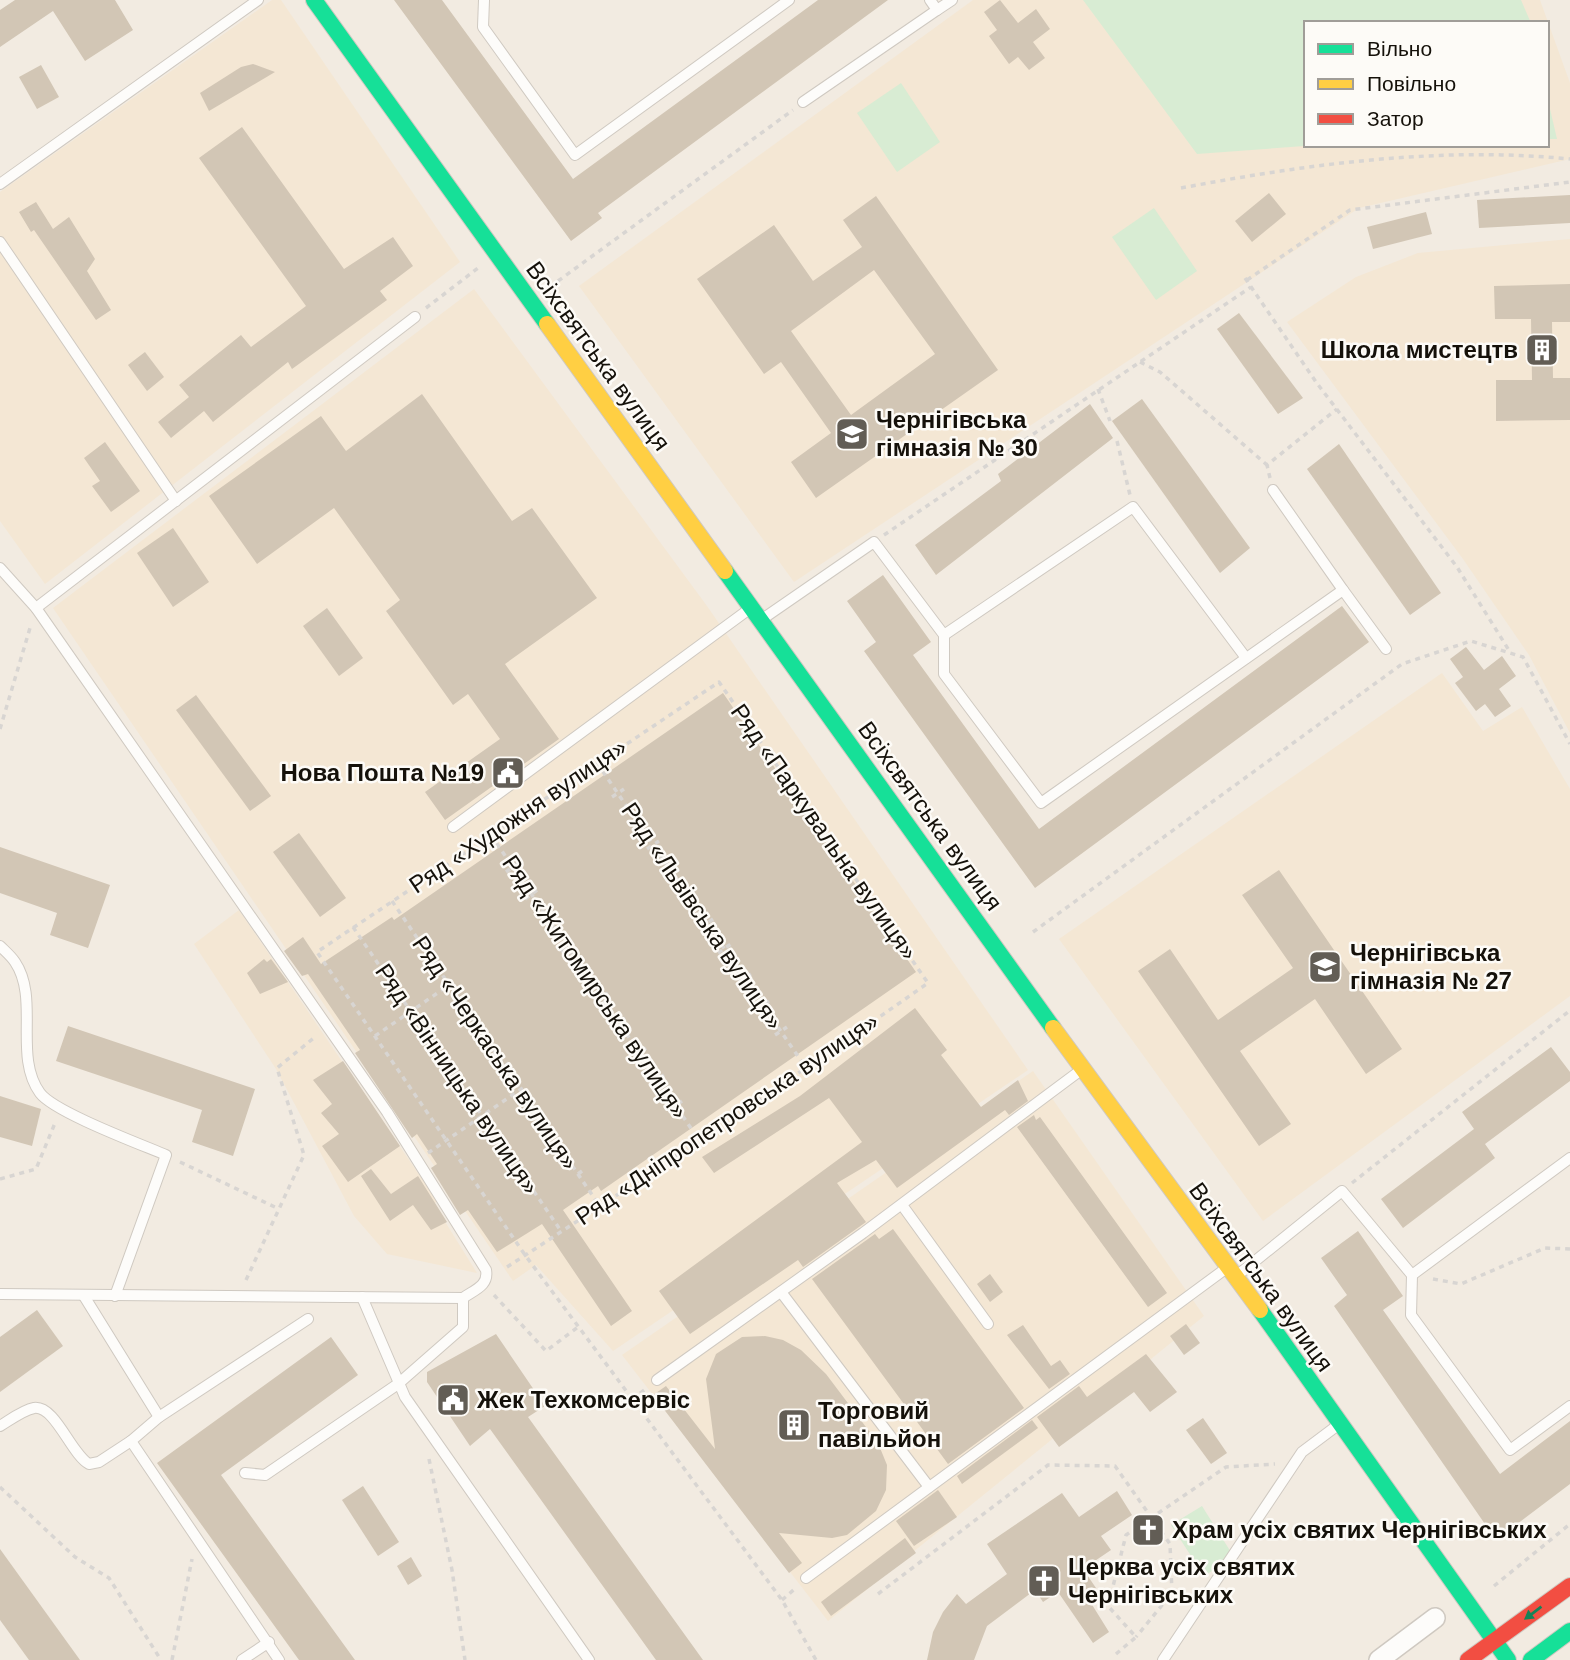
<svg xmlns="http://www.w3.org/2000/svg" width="1570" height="1660" viewBox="0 0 1570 1660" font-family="Helvetica,sans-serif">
<rect width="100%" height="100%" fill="#f2ebe1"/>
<g fill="#f4e7d4" fill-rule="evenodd">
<path d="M 272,0 L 281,0 L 460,262 L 45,584 L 0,521 L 0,192 Z"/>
<path d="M 973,0 L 1540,0 L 1570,83 L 1570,159 L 1359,208 L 794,582 L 579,286 ZM 1306,23 L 1547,23 L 1547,145 L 1306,145 Z"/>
<path d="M 1570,239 L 1570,733 L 1529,655 L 1463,559 L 1287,322 L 1356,277 L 1418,253 Z"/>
<path d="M 474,289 L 707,606 L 1028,1070 L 613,1351 L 536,1265 L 513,1281 L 53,608 Z"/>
<path d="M 1442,673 L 1483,731 L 1522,707 L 1570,789 L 1570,996 L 1263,1221 L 1059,939 Z"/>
<path d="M 239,910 L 437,1201 L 434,1204 L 477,1273 L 387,1254 L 354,1216 L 276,1069 L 194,944 Z"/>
<path d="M 1033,1071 L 1204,1316 L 828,1621 L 622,1355 Z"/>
</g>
<g fill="#d8ecd3">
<path d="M 1083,0 L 1521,0 L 1531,23 L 1306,23 L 1306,145 L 1318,145 L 1197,154 Z"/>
<path d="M 901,83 L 940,142 L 897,172 L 857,113 Z"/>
<path d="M 1547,96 L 1557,139 L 1547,139 Z"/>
<path d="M 1154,208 L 1197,271 L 1156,300 L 1112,237 Z"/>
<path d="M 1202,1506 L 1234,1557 L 1204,1576 L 1171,1525 Z"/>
</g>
<g fill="#d2c6b5" fill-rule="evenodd">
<path d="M 15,0 L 115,0 L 133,30 L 85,61 L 53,11 L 0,47 L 0,10 Z"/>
<path d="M 394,0 L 442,0 L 573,179 L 818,0 L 888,0 L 598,213 L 602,218 L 571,241 Z"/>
<path d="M 1000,0 L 1018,23 L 1036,9 L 1050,29 L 1033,42 L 1045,58 L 1029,70 L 1018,57 L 1009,64 L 989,36 L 997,30 L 984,12 Z"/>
<path d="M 253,64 L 275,72 L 209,111 L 200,93 L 241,67 Z"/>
<path d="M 41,65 L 59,97 L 37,109 L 19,77 Z"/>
<path d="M 242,127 L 344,269 L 393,237 L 413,266 L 380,291 L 387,300 L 292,369 L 288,362 L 213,422 L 204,411 L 171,438 L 158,422 L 189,397 L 179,385 L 241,335 L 251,347 L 306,306 L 199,158 Z"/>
<path d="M 1269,193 L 1286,214 L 1252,242 L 1235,221 Z"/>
<path d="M 1570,195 L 1570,223 L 1479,228 L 1477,200 Z"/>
<path d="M 876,196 L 998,370 L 816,498 L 791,462 L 831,433 L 781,362 L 764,374 L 697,279 L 774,225 L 813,281 L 862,247 L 843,220 ZM 874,270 L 935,354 L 851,415 L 791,331 Z"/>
<path d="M 36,202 L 53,229 L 69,217 L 95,259 L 87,271 L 111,310 L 96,320 L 34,230 L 31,232 L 19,212 Z"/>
<path d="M 1426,212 L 1432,234 L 1373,249 L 1367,227 Z"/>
<path d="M 1570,284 L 1570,322 L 1552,322 L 1553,378 L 1570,378 L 1570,420 L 1496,421 L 1496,380 L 1532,380 L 1531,319 L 1495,319 L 1494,286 Z"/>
<path d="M 1239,313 L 1303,398 L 1278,414 L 1217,329 Z"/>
<path d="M 145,352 L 164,377 L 147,391 L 128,365 Z"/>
<path d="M 422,394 L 512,521 L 532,508 L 597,598 L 505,664 L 559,739 L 445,820 L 425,792 L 500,739 L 468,694 L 453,705 L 386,611 L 400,600 L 334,508 L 257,564 L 209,496 L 321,416 L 346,451 Z"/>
<path d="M 1142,399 L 1250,548 L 1220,573 L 1112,421 Z"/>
<path d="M 1090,404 L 1113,438 L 936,575 L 915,545 L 1001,481 L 998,474 Z"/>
<path d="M 105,442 L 140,491 L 111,512 L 92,486 L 100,481 L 84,458 Z"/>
<path d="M 1339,444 L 1441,593 L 1410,615 L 1307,469 Z"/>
<path d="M 173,528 L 209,582 L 173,607 L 137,553 Z"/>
<path d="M 883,575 L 931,642 L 913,655 L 1039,829 L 1342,606 L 1369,642 L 1035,888 L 864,651 L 876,642 L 847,601 Z"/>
<path d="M 327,608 L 363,658 L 339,676 L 303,626 Z"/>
<path d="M 1466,647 L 1484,670 L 1502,656 L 1516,676 L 1499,689 L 1511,706 L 1495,717 L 1485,704 L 1476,711 L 1455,683 L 1463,677 L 1450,659 Z"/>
<path d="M 723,693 L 916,972 L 601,1191 L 598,1186 L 563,1210 L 632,1311 L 611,1326 L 542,1224 L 497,1252 L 468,1210 L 460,1215 L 431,1168 L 437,1164 L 417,1134 L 412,1138 L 355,1053 L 360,1050 L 308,974 L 302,976 L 284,951 L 303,937 L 321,964 L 392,917 L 394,920 Z"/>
<path d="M 196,695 L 271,796 L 250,811 L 176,710 Z"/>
<path d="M 299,833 L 346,898 L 320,917 L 273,852 Z"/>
<path d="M 0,847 L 110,885 L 88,948 L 50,935 L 57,913 L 0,893 Z"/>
<path d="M 1279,870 L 1402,1049 L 1366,1074 L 1315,999 L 1240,1051 L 1291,1124 L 1259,1146 L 1138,971 L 1170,949 L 1218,1020 L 1293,968 L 1242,895 Z"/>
<path d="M 264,959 L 267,962 L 271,959 L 288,982 L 260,994 L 247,973 Z"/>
<path d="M 915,1008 L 947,1050 L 941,1055 L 981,1107 L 1018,1080 L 1028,1101 L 1009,1115 L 1005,1110 L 897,1188 L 876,1160 L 837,1183 L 866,1222 L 803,1267 L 798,1260 L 690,1334 L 659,1291 L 862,1142 L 829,1098 L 714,1173 L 702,1157 L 800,1096 Z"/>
<path d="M 68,1026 L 255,1089 L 233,1156 L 192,1142 L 202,1110 L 56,1061 Z"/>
<path d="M 1551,1047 L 1570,1072 L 1570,1081 L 1485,1144 L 1495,1158 L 1403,1228 L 1381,1199 L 1474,1129 L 1462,1112 Z"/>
<path d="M 343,1061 L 400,1146 L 348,1182 L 322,1146 L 339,1134 L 321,1113 L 332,1104 L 313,1080 Z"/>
<path d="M 0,1096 L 41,1109 L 32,1146 L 0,1137 Z"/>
<path d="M 1034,1115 L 1036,1120 L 1040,1117 L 1167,1293 L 1148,1307 L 1017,1127 Z"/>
<path d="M 371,1169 L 391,1194 L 418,1176 L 447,1222 L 431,1230 L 413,1205 L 390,1221 L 361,1176 Z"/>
<path d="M 893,1229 L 1024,1408 L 948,1464 L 812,1279 L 875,1234 L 879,1239 Z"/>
<path d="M 1358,1231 L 1403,1296 L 1383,1310 L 1500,1474 L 1570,1421 L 1570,1484 L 1496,1540 L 1334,1306 L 1347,1295 L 1321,1258 Z"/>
<path d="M 990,1274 L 1003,1292 L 990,1302 L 977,1284 Z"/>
<path d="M 37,1310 L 63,1346 L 0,1392 L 0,1337 Z"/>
<path d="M 1186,1324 L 1200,1343 L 1184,1355 L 1170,1336 Z"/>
<path d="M 1023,1325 L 1051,1366 L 1060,1360 L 1070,1374 L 1049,1389 L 1007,1335 Z"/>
<path d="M 496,1334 L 545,1406 L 528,1417 L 703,1660 L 656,1660 L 490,1429 L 470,1446 L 427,1382 L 427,1372 Z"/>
<path d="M 765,1336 L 783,1340 L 801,1350 L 826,1374 L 878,1443 L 887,1465 L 886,1490 L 876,1511 L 847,1535 L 832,1538 L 779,1533 L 802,1563 L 789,1573 L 653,1395 L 666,1386 L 715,1449 L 706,1379 L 716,1354 L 742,1337 Z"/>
<path d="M 331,1337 L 358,1375 L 221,1475 L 355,1660 L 299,1660 L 157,1463 Z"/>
<path d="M 1146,1354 L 1177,1392 L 1150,1412 L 1134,1392 L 1059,1447 L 1037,1417 L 1079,1386 L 1087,1397 Z"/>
<path d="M 1203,1418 L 1227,1453 L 1211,1464 L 1186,1430 Z"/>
<path d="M 1032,1420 L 1038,1428 L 962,1484 L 957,1476 Z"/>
<path d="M 363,1486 L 399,1542 L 378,1556 L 342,1500 Z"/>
<path d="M 938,1490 L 957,1517 L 914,1546 L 896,1521 Z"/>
<path d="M 1117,1491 L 1132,1515 L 1101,1536 L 1111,1550 L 1083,1569 L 1096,1588 L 1086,1595 L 1109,1632 L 1093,1643 L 1058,1592 L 1043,1602 L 1035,1590 L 987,1626 L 974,1660 L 927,1660 L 933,1632 L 943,1612 L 957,1594 L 966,1604 L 1007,1574 L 987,1544 L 1062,1493 L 1079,1517 Z"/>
<path d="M 905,1538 L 916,1553 L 831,1616 L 821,1602 Z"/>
<path d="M 0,1549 L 80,1660 L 29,1660 L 0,1620 Z"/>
<path d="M 411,1557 L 422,1576 L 408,1585 L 397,1566 Z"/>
</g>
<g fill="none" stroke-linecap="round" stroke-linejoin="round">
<defs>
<g id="lane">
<path d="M 484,0 L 483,27 L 575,155 L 789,0"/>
<path d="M 937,10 L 952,0"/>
<path d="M 803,102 L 937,10 L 930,0"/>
<path d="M 0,184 L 258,0"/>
<path d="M 0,242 L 176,501"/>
<path d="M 1273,490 L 1343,590"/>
<path d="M 0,568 L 36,608"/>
<path d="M 761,620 L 874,542 L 944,635 L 944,674 L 1041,803 L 1343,590 L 1386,649"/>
<path d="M 944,635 L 1133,507 L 1246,658"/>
<path d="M 453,827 L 748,610"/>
<path d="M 0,946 C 5,951 11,956 15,962 C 40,999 13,1056 40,1093 C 54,1112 140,1144 166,1155 L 115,1296"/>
<path d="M 902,1205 L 988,1324"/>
<path d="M 1239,1274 L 1342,1191 L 1412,1275 L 1411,1315 L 1510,1450 L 1570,1406"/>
<path d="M 1412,1275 L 1570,1158"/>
<path d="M 781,1292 L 929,1487"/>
<path d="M 0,1294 L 463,1298 C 474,1290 489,1286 486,1270 L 387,1112 L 36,608 L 415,317"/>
<path d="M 84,1296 L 159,1417"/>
<path d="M 362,1297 L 405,1397 L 589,1660"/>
<path d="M 657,1380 L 863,1233 L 1081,1070"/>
<path d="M 0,1426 C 10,1420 23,1410 34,1408 C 55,1405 71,1454 89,1464 L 99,1462 L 131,1441"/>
<path d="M 245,1473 L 265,1475 L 398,1384 L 463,1327 L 463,1298"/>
<path d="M 806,1578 L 1228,1267"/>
<path d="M 242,1660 L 269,1642"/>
<path d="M 279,1660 L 131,1441 L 159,1417 L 308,1319"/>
<path d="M 1163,1660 L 1302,1452 L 1338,1425"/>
</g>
<path id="street" d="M 1379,1660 L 1435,1618"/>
<g id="fast">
<path d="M 314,0 L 547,324"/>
<path d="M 725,571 L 1053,1028"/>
<path d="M 1260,1310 L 1508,1660"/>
<path d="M 1531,1660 L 1570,1631"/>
</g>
<g id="slow">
<path d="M 547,324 L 725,571"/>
<path d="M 1053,1028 L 1260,1310"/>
</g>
<path id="jam" d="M 1468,1660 L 1570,1586"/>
</defs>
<use href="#lane" stroke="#cfc9c1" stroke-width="12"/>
<use href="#street" stroke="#cfc9c1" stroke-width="22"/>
<use href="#fast" stroke="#cfc9c1" stroke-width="18"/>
<use href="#slow" stroke="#cfc9c1" stroke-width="18"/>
<use href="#jam" stroke="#cfc9c1" stroke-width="18"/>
<g stroke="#d8d5d2" stroke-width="3.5" stroke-dasharray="5 5" stroke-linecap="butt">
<path d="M 1181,188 C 1309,164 1440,146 1570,159"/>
<path d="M 1245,278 L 1316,382 L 1457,567 L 1510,652"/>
<path d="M 1247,280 L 1350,210 L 1570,182"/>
<path d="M 558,281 L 793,110"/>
<path d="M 426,308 L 478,268"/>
<path d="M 1140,362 L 1160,372 L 1267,465"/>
<path d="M 1098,389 L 1110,421"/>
<path d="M 1117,441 L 1130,495"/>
<path d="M 1270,478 L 1267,465 L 1337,409"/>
<path d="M 884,535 L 1251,287"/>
<path d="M 0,729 L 30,628"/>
<path d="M 597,763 L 806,1068"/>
<path d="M 612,797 L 624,789"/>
<path d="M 630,825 L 643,816"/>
<path d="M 491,835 L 699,1140"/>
<path d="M 647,849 L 659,841"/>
<path d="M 506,872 L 518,863"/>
<path d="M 667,877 L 679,869"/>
<path d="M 525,899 L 537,890"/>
<path d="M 392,901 L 599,1205"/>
<path d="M 685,904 L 697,896"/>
<path d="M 541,922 L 553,914"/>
<path d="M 353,927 L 561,1231"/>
<path d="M 701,928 L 713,919"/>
<path d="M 1033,932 L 1402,664 L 1471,641 L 1523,657 L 1570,744"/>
<path d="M 561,952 L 573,943"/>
<path d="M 718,953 L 731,944"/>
<path d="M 434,963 L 440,959"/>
<path d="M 580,979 L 592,970"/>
<path d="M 739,982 L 751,974"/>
<path d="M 596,1002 L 608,993"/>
<path d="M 757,1009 L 769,1001"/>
<path d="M 470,1016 L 477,1011"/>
<path d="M 613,1026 L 625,1018"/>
<path d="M 775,1035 L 787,1027"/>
<path d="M 375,1036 L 455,981"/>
<path d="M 488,1043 L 495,1038"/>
<path d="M 634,1057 L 646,1048"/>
<path d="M 505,1066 L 511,1061"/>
<path d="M 652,1083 L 664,1075"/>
<path d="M 670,1109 L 682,1101"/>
<path d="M 542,1121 L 549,1116"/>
<path d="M 560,1148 L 568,1143"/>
<path d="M 428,1153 L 527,1085"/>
<path d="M 180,1162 L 279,1209"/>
<path d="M 578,1174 L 586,1168"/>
<path d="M 0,1179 L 36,1169 L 55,1123"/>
<path d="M 1352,1183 L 1568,1012"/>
<path d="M 507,1267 C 649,1175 790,1080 928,983 L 719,682 L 317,952 L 525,1255 L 782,1600 L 816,1660"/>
<path d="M 1433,1279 L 1461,1284 L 1545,1248 L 1570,1249"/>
<path d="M 246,1280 L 304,1155 L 277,1068 L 315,1037"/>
<path d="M 494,1295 L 546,1351 L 578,1327"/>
<path d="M 632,1399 L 647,1388"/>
<path d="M 429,1459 L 452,1570 L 465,1660"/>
<path d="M 0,1487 L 75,1557 L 109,1578 L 161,1660"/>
<path d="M 1494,1586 L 1570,1524"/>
<path d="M 878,1594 L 1048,1465 L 1115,1466 L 1170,1544 L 1172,1593 L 1136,1637"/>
<path d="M 782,1600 L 797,1587"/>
<path d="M 1116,1654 L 1136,1637 L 1108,1606 L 1126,1535 L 1226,1467 L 1275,1464"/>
<path d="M 172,1660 L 192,1559"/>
</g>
<use href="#lane" stroke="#fdfcfa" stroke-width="10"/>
<use href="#street" stroke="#fdfcfa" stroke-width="19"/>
<use href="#fast" stroke="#16e098" stroke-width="16"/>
<use href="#slow" stroke="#ffcf43" stroke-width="16"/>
<use href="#jam" stroke="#f24e42" stroke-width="16"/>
</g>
<defs><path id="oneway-solid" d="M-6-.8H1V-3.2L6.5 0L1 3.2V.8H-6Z" transform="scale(1.75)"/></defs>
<use fill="#168358" href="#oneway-solid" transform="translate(1533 1613) rotate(143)"/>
<defs>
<symbol id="building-square" viewBox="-11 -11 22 22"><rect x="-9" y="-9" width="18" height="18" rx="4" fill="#625d55" stroke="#fdfbf7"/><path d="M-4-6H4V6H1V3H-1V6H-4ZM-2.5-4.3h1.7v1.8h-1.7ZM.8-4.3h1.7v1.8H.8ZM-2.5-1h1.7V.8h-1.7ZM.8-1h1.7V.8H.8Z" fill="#fff"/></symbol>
<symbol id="school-square" viewBox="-11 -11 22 22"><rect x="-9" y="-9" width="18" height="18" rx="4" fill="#625d55" stroke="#fdfbf7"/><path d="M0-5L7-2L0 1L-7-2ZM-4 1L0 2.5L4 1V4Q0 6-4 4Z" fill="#fff"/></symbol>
<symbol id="civic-square" viewBox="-11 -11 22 22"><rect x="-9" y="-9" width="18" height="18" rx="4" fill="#625d55" stroke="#fdfbf7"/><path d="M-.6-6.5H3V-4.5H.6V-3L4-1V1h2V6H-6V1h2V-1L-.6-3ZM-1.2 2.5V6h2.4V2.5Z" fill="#fff"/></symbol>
<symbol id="church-square" viewBox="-11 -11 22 22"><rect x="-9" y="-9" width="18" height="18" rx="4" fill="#625d55" stroke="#fdfbf7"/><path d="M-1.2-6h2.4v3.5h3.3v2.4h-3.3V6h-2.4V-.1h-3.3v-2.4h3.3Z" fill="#fff"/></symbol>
</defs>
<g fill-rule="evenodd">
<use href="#building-square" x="1523" y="331" width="38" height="38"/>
<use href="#school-square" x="833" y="415" width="38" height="38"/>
<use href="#civic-square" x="489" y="754" width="38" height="38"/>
<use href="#school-square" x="1306" y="948" width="38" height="38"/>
<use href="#civic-square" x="434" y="1381" width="38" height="38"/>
<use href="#building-square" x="775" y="1406" width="38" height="38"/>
<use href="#church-square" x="1129" y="1511" width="38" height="38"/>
<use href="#church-square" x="1025" y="1562" width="38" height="38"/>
</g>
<g text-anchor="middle" stroke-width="5" stroke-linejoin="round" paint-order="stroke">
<g font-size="24" font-weight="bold" fill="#15110a" stroke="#fdfbf7" text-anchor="start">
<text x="1518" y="358" text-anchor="end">Школа мистецтв</text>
<text x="876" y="428">Чернігівська<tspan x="876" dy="28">гімназія № 30</tspan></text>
<text x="484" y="781" text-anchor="end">Нова Пошта №19</text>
<text x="1350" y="961">Чернігівська<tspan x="1350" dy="28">гімназія № 27</tspan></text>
<text x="477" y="1408">Жек Техкомсервіс</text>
<text x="818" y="1419">Торговий<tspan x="818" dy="28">павільйон</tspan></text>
<text x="1172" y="1538">Храм усіх святих Чернігівських</text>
<text x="1068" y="1575">Церква усіх святих<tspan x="1068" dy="28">Чернігівських</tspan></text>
</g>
<g font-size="24" fill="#15110a" stroke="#fdfbf7">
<text transform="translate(598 356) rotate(54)" y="8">Всіхсвятська вулиця</text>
<text transform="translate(518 816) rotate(-34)" y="8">Ряд «Художня вулиця»</text>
<text transform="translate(930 816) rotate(54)" y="8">Всіхсвятська вулиця</text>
<text transform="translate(824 832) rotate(55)" y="8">Ряд «Паркувальна вулиця»</text>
<text transform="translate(702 916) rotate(56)" y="8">Ряд «Львівська вулиця»</text>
<text transform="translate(595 987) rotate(56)" y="8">Ряд «Житомирська вулиця»</text>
<text transform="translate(495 1053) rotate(56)" y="8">Ряд «Черкаська вулиця»</text>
<text transform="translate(457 1079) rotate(56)" y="8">Ряд «Вінницька вулиця»</text>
<text transform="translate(727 1119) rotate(-34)" y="8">Ряд «Дніпропетровська вулиця»</text>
<text transform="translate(1261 1277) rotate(54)" y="8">Всіхсвятська вулиця</text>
</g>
</g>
<rect x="1304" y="21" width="245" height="126" fill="#fdfbf7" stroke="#a09d98" stroke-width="2"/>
<rect x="1318" y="44" width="35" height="10" fill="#16e098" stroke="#a09d98" stroke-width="2"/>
<text x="1367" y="56" font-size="21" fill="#15110a">Вільно</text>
<rect x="1318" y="79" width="35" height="10" fill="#ffcf43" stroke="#a09d98" stroke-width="2"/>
<text x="1367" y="91" font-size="21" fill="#15110a">Повільно</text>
<rect x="1318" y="114" width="35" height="10" fill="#f24e42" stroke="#a09d98" stroke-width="2"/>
<text x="1367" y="126" font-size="21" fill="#15110a">Затор</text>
</svg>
